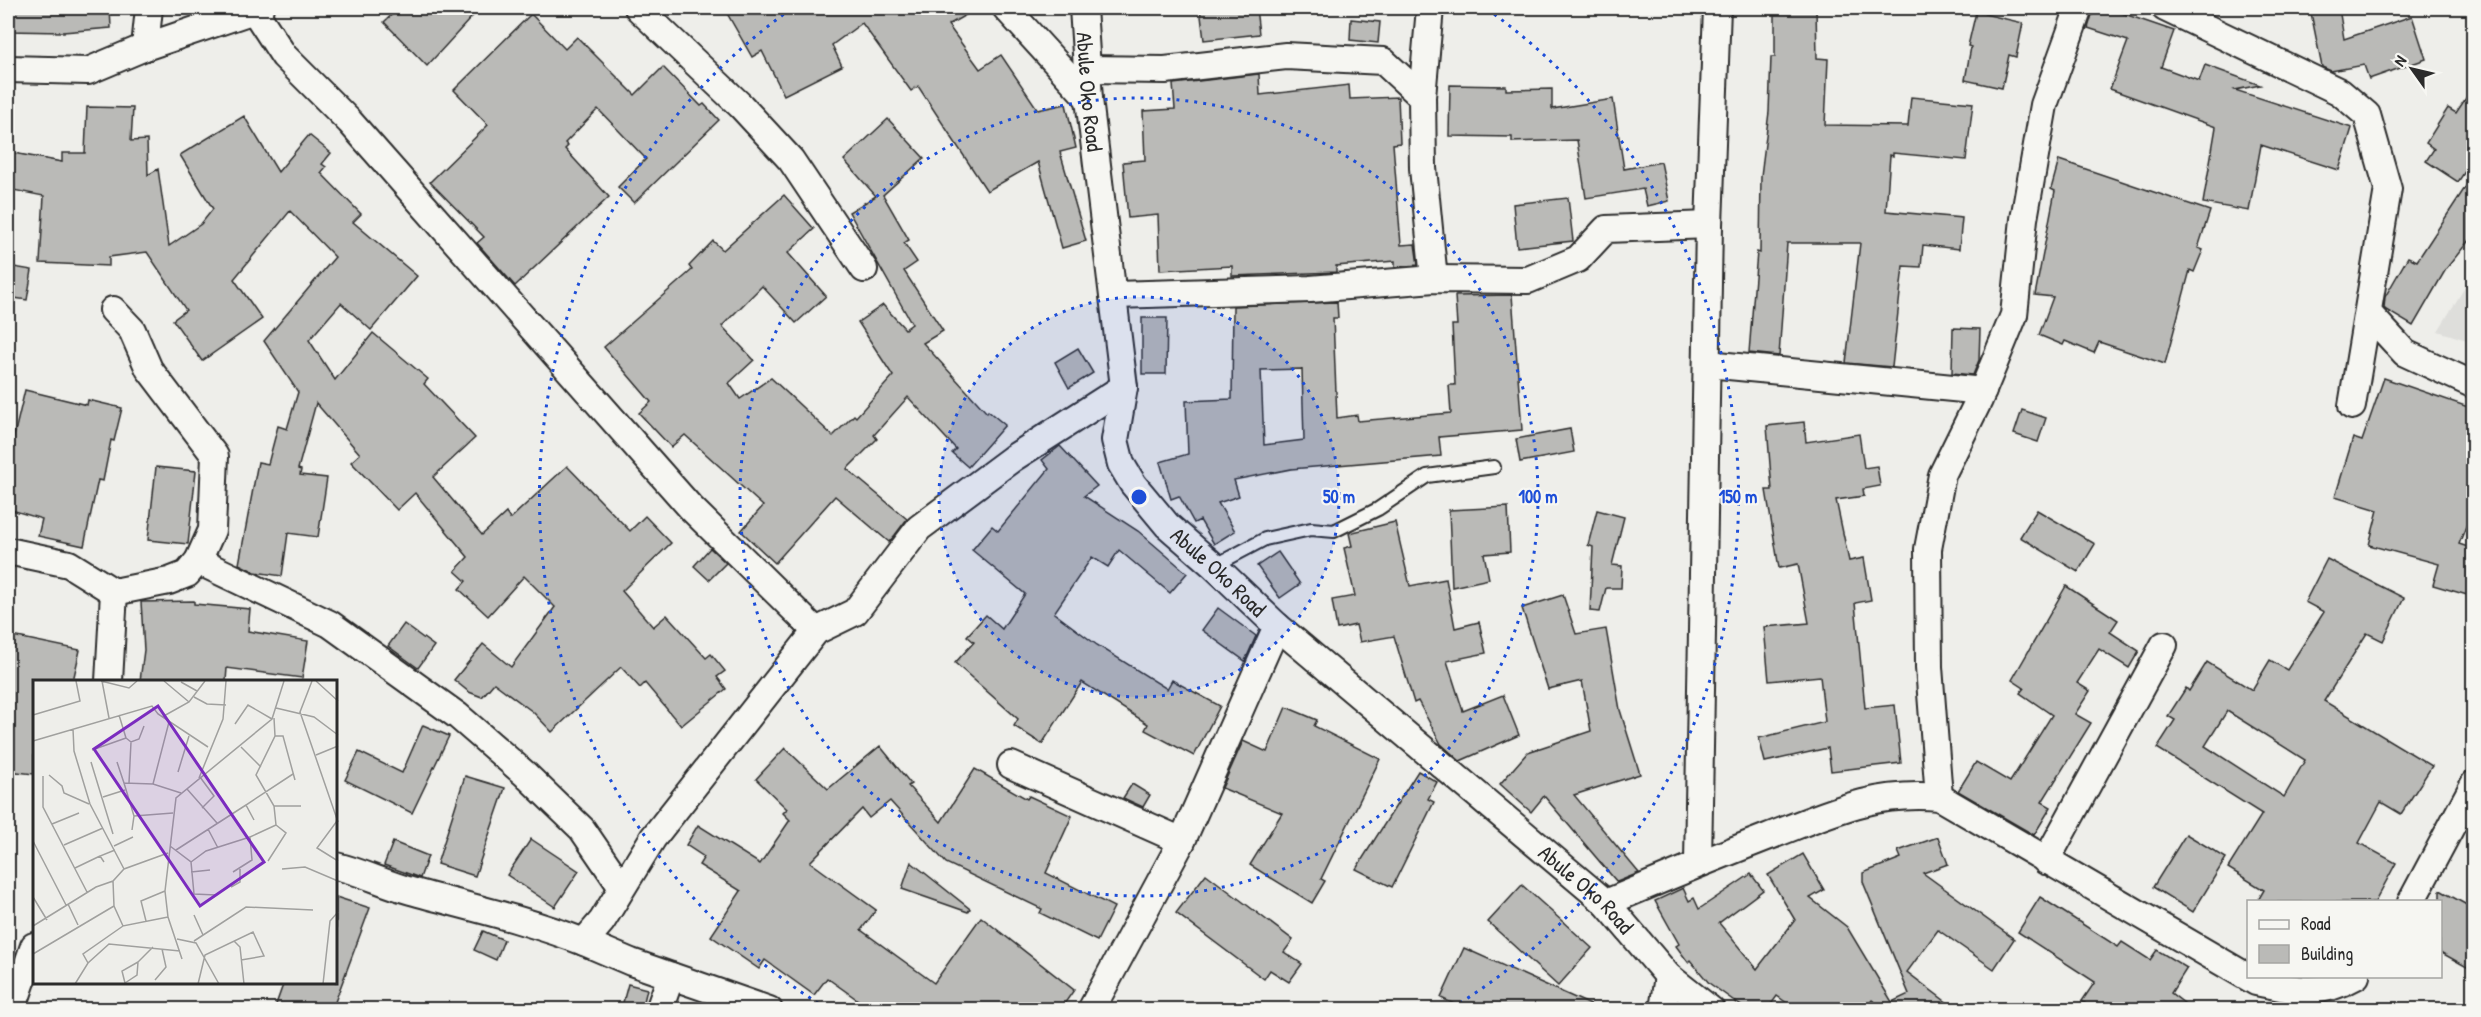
<svg xmlns="http://www.w3.org/2000/svg" width="2481" height="1017" viewBox="0 0 2481 1017" font-family="'Patrick Hand',sans-serif">
<rect width="100%" height="100%" fill="#eeeeea"/>
<filter id="ink" filterUnits="userSpaceOnUse"><feTurbulence type="fractalNoise" baseFrequency=".0167" numOctaves="2"/><feDisplacementMap in="SourceGraphic" scale="12" xChannelSelector="R" yChannelSelector="G"/><feConvolveMatrix kernelMatrix="1 2 1 2 8 2 1 2 1" color-interpolation-filters="sRGB"/></filter>
<g filter="url(#ink)">
<path fill="#dededb" d="M 2473,274 L 2474,342 L 2473,342 L 2438,331 Z"/>
<g fill="#babab7" stroke="#2b2b2b" stroke-width="1.5" fill-rule="evenodd">
<path d="M 8,8 L 110,8 L 111,28 L 63,32 L 8,31 Z"/>
<path d="M 399,8 L 480,8 L 427,66 L 384,22 Z"/>
<path d="M 724,8 L 978,8 L 948,25 L 980,69 L 1001,55 L 1038,110 L 1066,104 L 1076,148 L 1060,152 L 1086,241 L 1062,248 L 1038,162 L 987,191 L 918,86 L 911,91 L 862,23 L 832,45 L 842,66 L 784,95 L 762,51 L 752,57 Z"/>
<path d="M 1200,8 L 1256,8 L 1259,34 L 1204,40 Z"/>
<path d="M 1775,8 L 1816,8 L 1817,58 L 1828,59 L 1825,125 L 1908,126 L 1911,97 L 1973,103 L 1966,160 L 1893,153 L 1893,156 L 1890,155 L 1886,211 L 1962,218 L 1959,249 L 1923,245 L 1921,267 L 1903,266 L 1892,367 L 1846,363 L 1860,243 L 1787,243 L 1779,356 L 1749,353 L 1757,252 L 1760,253 L 1761,176 L 1769,112 L 1771,57 L 1775,57 Z"/>
<path d="M 2094,8 L 2107,8 L 2174,31 L 2161,67 L 2199,81 L 2205,65 L 2260,85 L 2235,90 L 2352,128 L 2339,170 L 2261,145 L 2249,211 L 2203,203 L 2216,127 L 2110,89 L 2128,41 L 2088,28 Z"/>
<path d="M 2310,8 L 2339,8 L 2344,39 L 2412,16 L 2426,59 L 2369,79 L 2364,65 L 2331,71 L 2322,67 Z"/>
<path d="M 1976,12 L 2023,23 L 2016,57 L 2009,55 L 2002,88 L 1965,80 L 1971,47 L 1968,46 Z"/>
<path d="M 531,14 L 565,49 L 577,37 L 635,95 L 663,67 L 701,106 L 704,104 L 719,120 L 634,203 L 618,187 L 646,159 L 598,109 L 565,143 L 568,146 L 565,149 L 609,197 L 515,286 L 477,243 L 484,237 L 430,182 L 488,125 L 454,90 Z"/>
<path d="M 1351,19 L 1380,22 L 1378,43 L 1350,40 Z"/>
<path d="M 1259,74 L 1260,95 L 1349,85 L 1350,99 L 1398,97 L 1400,143 L 1393,144 L 1401,245 L 1415,244 L 1418,265 L 1395,267 L 1395,261 L 1336,266 L 1336,272 L 1232,276 L 1232,266 L 1160,270 L 1158,215 L 1128,218 L 1123,162 L 1145,160 L 1143,111 L 1175,109 L 1173,84 Z"/>
<path d="M 1450,85 L 1506,86 L 1506,90 L 1552,89 L 1552,109 L 1613,99 L 1624,169 L 1661,162 L 1669,201 L 1647,206 L 1643,189 L 1586,198 L 1577,140 L 1512,142 L 1512,137 L 1449,136 Z"/>
<path d="M 2474,86 L 2474,158 L 2458,182 L 2426,161 L 2434,149 L 2426,143 L 2448,108 L 2456,113 Z"/>
<path d="M 87,107 L 133,108 L 131,141 L 147,140 L 148,175 L 158,169 L 169,246 L 201,224 L 213,209 L 180,155 L 244,116 L 278,172 L 309,135 L 331,153 L 322,164 L 326,167 L 321,173 L 361,214 L 353,222 L 417,276 L 371,330 L 341,303 L 309,340 L 335,380 L 373,333 L 428,379 L 424,384 L 475,438 L 433,477 L 482,535 L 506,513 L 510,519 L 567,466 L 630,531 L 645,516 L 671,543 L 622,591 L 653,627 L 667,615 L 706,658 L 711,654 L 725,671 L 717,677 L 726,689 L 681,726 L 645,683 L 640,688 L 621,667 L 552,732 L 533,712 L 494,683 L 482,697 L 469,692 L 454,680 L 483,644 L 511,667 L 555,607 L 524,576 L 488,616 L 459,589 L 466,581 L 455,571 L 468,557 L 415,493 L 397,510 L 351,462 L 360,454 L 316,403 L 298,469 L 301,470 L 300,475 L 327,478 L 318,537 L 288,533 L 282,576 L 255,572 L 239,564 L 258,462 L 268,464 L 278,426 L 287,429 L 298,392 L 264,341 L 335,257 L 290,211 L 234,279 L 262,319 L 202,361 L 173,320 L 186,310 L 147,252 L 109,257 L 109,266 L 40,263 L 44,196 L 8,189 L 8,152 L 62,162 L 62,153 L 85,153 Z"/>
<path d="M 888,119 L 924,158 L 883,195 L 909,240 L 904,243 L 917,262 L 904,271 L 943,331 L 923,343 L 987,413 L 988,411 L 1005,425 L 968,467 L 952,453 L 956,449 L 908,397 L 874,435 L 877,439 L 847,469 L 907,519 L 895,535 L 889,542 L 835,496 L 775,563 L 741,531 L 763,506 L 685,435 L 671,447 L 639,413 L 651,402 L 604,347 L 692,270 L 689,266 L 713,241 L 723,250 L 784,195 L 814,229 L 788,253 L 826,296 L 796,323 L 762,286 L 722,326 L 754,360 L 729,383 L 740,399 L 771,378 L 833,436 L 854,415 L 856,417 L 893,376 L 858,322 L 883,305 L 905,329 L 912,324 L 849,212 L 876,196 L 844,160 Z"/>
<path d="M 2059,160 L 2210,211 L 2198,248 L 2203,250 L 2194,272 L 2190,270 L 2165,364 L 2099,342 L 2094,353 L 2065,341 L 2063,345 L 2039,335 L 2053,297 L 2035,295 L 2055,191 L 2051,189 Z"/>
<path d="M 2474,174 L 2474,234 L 2446,269 L 2413,326 L 2386,310 L 2384,308 L 2385,297 L 2408,257 L 2417,261 Z"/>
<path d="M 1568,198 L 1573,241 L 1517,247 L 1513,204 Z"/>
<path d="M 8,266 L 32,270 L 27,300 L 8,297 Z"/>
<path d="M 1512,295 L 1522,430 L 1439,437 L 1441,456 L 1291,469 L 1234,480 L 1239,496 L 1218,503 L 1235,531 L 1214,544 L 1200,520 L 1194,523 L 1179,496 L 1171,499 L 1160,462 L 1188,454 L 1186,401 L 1232,399 L 1233,306 L 1337,302 L 1338,318 L 1333,318 L 1337,418 L 1357,415 L 1358,421 L 1451,413 L 1449,385 L 1455,385 L 1452,325 L 1457,325 L 1455,296 ZM 1302,369 L 1304,440 L 1264,445 L 1261,370 Z"/>
<path d="M 1142,318 L 1167,318 L 1166,374 L 1142,374 Z"/>
<path d="M 1953,328 L 1980,329 L 1979,360 L 1973,375 L 1952,373 Z"/>
<path d="M 1078,348 L 1093,373 L 1069,388 L 1055,362 Z"/>
<path d="M 2384,378 L 2474,409 L 2474,506 L 2459,544 L 2474,549 L 2474,597 L 2433,585 L 2439,564 L 2369,545 L 2378,510 L 2335,497 L 2353,438 L 2362,441 Z"/>
<path d="M 25,390 L 87,405 L 88,400 L 122,408 L 114,441 L 111,440 L 103,481 L 98,480 L 84,546 L 38,536 L 42,519 L 8,509 L 8,461 Z"/>
<path d="M 2022,410 L 2046,418 L 2038,442 L 2014,434 Z"/>
<path d="M 1804,422 L 1806,442 L 1859,434 L 1864,468 L 1877,466 L 1880,486 L 1863,489 L 1864,496 L 1836,500 L 1849,561 L 1864,558 L 1871,600 L 1855,603 L 1865,708 L 1895,705 L 1901,763 L 1831,771 L 1828,748 L 1765,762 L 1759,738 L 1825,722 L 1820,676 L 1769,681 L 1764,627 L 1809,623 L 1798,564 L 1779,568 L 1766,490 L 1772,490 L 1767,426 Z"/>
<path d="M 1570,429 L 1574,452 L 1520,462 L 1516,439 Z"/>
<path d="M 1060,446 L 1097,486 L 1084,496 L 1138,531 L 1187,573 L 1170,593 L 1119,550 L 1108,567 L 1092,557 L 1054,613 L 1097,645 L 1167,689 L 1172,680 L 1220,706 L 1194,756 L 1145,730 L 1148,724 L 1082,682 L 1042,744 L 1014,726 L 1018,719 L 955,663 L 974,642 L 967,636 L 986,615 L 1002,629 L 1025,594 L 972,550 L 992,526 L 998,531 L 1049,469 L 1042,460 Z"/>
<path d="M 156,467 L 196,471 L 188,544 L 148,540 Z"/>
<path d="M 1508,507 L 1510,552 L 1484,554 L 1489,579 L 1452,587 L 1449,510 Z"/>
<path d="M 1597,510 L 1624,517 L 1612,565 L 1622,566 L 1621,588 L 1606,588 L 1600,612 L 1590,611 L 1593,547 L 1588,545 Z"/>
<path d="M 2037,510 L 2095,544 L 2078,572 L 2020,537 Z"/>
<path d="M 1395,522 L 1410,586 L 1446,579 L 1455,628 L 1479,622 L 1486,653 L 1447,661 L 1463,711 L 1503,695 L 1519,735 L 1460,761 L 1441,744 L 1418,701 L 1414,703 L 1394,636 L 1360,642 L 1356,625 L 1337,629 L 1332,600 L 1355,596 L 1344,548 L 1352,546 L 1349,533 Z"/>
<path d="M 710,548 L 726,563 L 709,580 L 694,566 Z"/>
<path d="M 1278,552 L 1300,584 L 1280,598 L 1257,566 Z"/>
<path d="M 2327,559 L 2404,598 L 2383,641 L 2367,633 L 2324,701 L 2432,766 L 2401,814 L 2381,802 L 2359,843 L 2396,863 L 2375,902 L 2257,902 L 2264,890 L 2228,868 L 2262,814 L 2157,748 L 2175,720 L 2168,716 L 2186,688 L 2189,691 L 2207,662 L 2252,690 L 2270,660 L 2287,670 L 2324,612 L 2305,602 ZM 2227,711 L 2305,760 L 2284,797 L 2205,746 Z"/>
<path d="M 2066,586 L 2118,620 L 2110,632 L 2139,651 L 2129,668 L 2099,649 L 2077,683 L 2090,691 L 2075,714 L 2091,723 L 2042,802 L 2051,807 L 2034,835 L 1958,791 L 1976,762 L 2010,782 L 2052,715 L 2020,693 L 2024,688 L 2012,680 Z"/>
<path d="M 1563,595 L 1576,634 L 1606,629 L 1620,710 L 1640,774 L 1574,795 L 1639,873 L 1617,882 L 1544,796 L 1531,812 L 1500,784 L 1528,752 L 1591,731 L 1582,681 L 1548,689 L 1522,608 Z"/>
<path d="M 194,601 L 194,604 L 250,609 L 248,631 L 308,641 L 302,678 L 227,668 L 226,681 L 140,681 L 144,650 L 141,602 Z"/>
<path d="M 1218,608 L 1256,636 L 1245,661 L 1202,630 Z"/>
<path d="M 404,624 L 434,646 L 418,668 L 388,646 Z"/>
<path d="M 8,635 L 80,650 L 73,681 L 34,681 L 34,774 L 8,771 Z"/>
<path d="M 1286,707 L 1317,720 L 1314,726 L 1380,759 L 1321,879 L 1325,881 L 1312,903 L 1250,865 L 1282,813 L 1222,788 L 1243,741 L 1267,752 Z"/>
<path d="M 423,725 L 449,736 L 412,813 L 345,780 L 359,752 L 402,773 Z"/>
<path d="M 880,746 L 911,784 L 908,786 L 941,822 L 975,769 L 1027,799 L 1029,796 L 1072,816 L 1046,873 L 1114,907 L 1097,941 L 1040,913 L 1042,909 L 946,863 L 890,801 L 869,818 L 862,809 L 810,862 L 876,910 L 861,930 L 934,983 L 981,917 L 1074,990 L 1060,1010 L 872,1010 L 827,978 L 814,995 L 765,960 L 759,969 L 711,936 L 741,891 L 699,865 L 704,857 L 686,845 L 698,825 L 760,864 L 790,820 L 783,813 L 787,809 L 756,779 L 785,748 L 828,789 Z"/>
<path d="M 1418,771 L 1437,782 L 1428,799 L 1434,802 L 1392,887 L 1356,869 Z"/>
<path d="M 465,776 L 505,788 L 475,876 L 437,864 Z"/>
<path d="M 1132,784 L 1150,795 L 1143,807 L 1123,798 Z"/>
<path d="M 2186,834 L 2226,858 L 2193,912 L 2153,887 Z"/>
<path d="M 1938,837 L 1948,864 L 1923,873 L 2014,939 L 1994,969 L 1938,930 L 1907,972 L 1957,1010 L 1877,1010 L 1882,1007 L 1872,1000 L 1865,1010 L 1797,1010 L 1777,996 L 1767,1010 L 1747,1010 L 1709,983 L 1690,960 L 1688,962 L 1676,946 L 1679,944 L 1655,901 L 1683,888 L 1689,901 L 1694,898 L 1699,909 L 1751,874 L 1763,890 L 1719,923 L 1757,969 L 1795,920 L 1768,875 L 1803,854 L 1824,890 L 1810,898 L 1847,927 L 1892,1002 L 1909,994 L 1863,882 L 1863,873 L 1901,858 L 1898,851 Z"/>
<path d="M 531,839 L 579,871 L 555,907 L 507,875 Z"/>
<path d="M 393,842 L 428,856 L 420,878 L 384,865 Z"/>
<path d="M 911,862 L 970,909 L 968,912 L 902,889 Z"/>
<path d="M 1206,874 L 1293,940 L 1284,952 L 1302,964 L 1289,982 L 1270,970 L 1264,979 L 1176,913 Z"/>
<path d="M 1522,885 L 1592,948 L 1558,986 L 1488,922 Z"/>
<path d="M 2440,890 L 2474,909 L 2474,971 L 2440,952 Z"/>
<path d="M 336,897 L 370,908 L 332,1010 L 274,1010 L 284,982 L 336,982 Z"/>
<path d="M 2040,897 L 2118,947 L 2122,942 L 2150,960 L 2157,950 L 2187,968 L 2171,993 L 2193,1010 L 2095,1010 L 2082,1001 L 2095,982 L 2018,932 Z"/>
<path d="M 483,931 L 504,940 L 496,960 L 474,950 Z"/>
<path d="M 1464,948 L 1602,1010 L 1467,1010 L 1441,998 Z"/>
<path d="M 628,984 L 647,989 L 642,1010 L 621,1010 Z"/>
</g>
<g fill="none" stroke-linecap="round" stroke-linejoin="round">
<defs>
<path id="lane" d="M 1214,566 L 1265,539 L 1311,529 L 1334,531 L 1378,509 L 1427,476 L 1494,467"/>
<g id="street">
<path d="M 638,8 L 741,106 L 791,160 L 864,269"/>
<path d="M 1006,8 L 1089,99"/>
<path id="s1" d="M 1083,8 L 1089,99 L 1124,387 L 1115,440 L 1121,464 L 1133,484 L 1167,525 L 1214,566 L 1277,626 L 1606,903 L 1668,976 L 1711,1010"/>
<path d="M 2165,8 L 2340,92 L 2367,115 L 2388,189 L 2352,406"/>
<path d="M 254,10 L 284,56 L 350,122 L 691,508 L 816,631"/>
<path d="M 145,47 L 149,8"/>
<path d="M 8,69 L 88,71 L 145,47 L 260,8"/>
<path d="M 1086,69 L 1165,70 L 1286,56 L 1383,61 L 1422,97 L 1423,168 L 1434,279"/>
<path d="M 1422,97 L 1430,8"/>
<path d="M 1115,295 L 1310,289 L 1434,279 L 1528,280 L 1578,259 L 1606,229 L 1709,225"/>
<path d="M 2369,314 L 2405,353 L 2474,385"/>
<path d="M 1708,364 L 1983,391"/>
<path d="M 8,551 L 69,564 L 114,592 L 169,581 L 187,574 L 198,561 L 212,530 L 215,456 L 149,369 L 132,330 L 113,310"/>
<path d="M 198,561 L 330,624 L 458,716 L 525,774 L 582,829 L 621,886"/>
<path d="M 109,681 L 114,592"/>
<path d="M 1011,765 L 1182,841"/>
<path d="M 1939,797 L 1929,667 L 1928,549 L 1942,475 L 1979,400 L 2014,315 L 2024,219 L 2044,105 L 2079,8"/>
<path d="M 2046,861 L 2164,645"/>
<path d="M 1698,863 L 1709,225 L 1717,8"/>
<path d="M 336,866 C 362,872 385,884 411,891 C 469,907 528,920 584,942"/>
<path d="M 2411,902 L 2474,784"/>
<path d="M 1606,903 C 1660,880 1713,858 1767,837 C 1828,814 1872,791 1939,797 L 2256,982 C 2296,990 2319,997 2356,976"/>
<path d="M 12,1010 L 34,946"/>
<path d="M 659,1010 L 671,976"/>
<path d="M 769,1010 L 631,962 L 584,942 L 602,921 L 653,838 L 816,631 L 855,612 L 919,528 L 1013,458 L 1124,387"/>
<path d="M 1091,1010 L 1182,841 L 1277,626"/>
<path d="M 1663,1010 L 1668,976"/>
</g>
</defs>
<use href="#lane" stroke="#2b2b2b" stroke-width="16"/>
<use href="#street" stroke="#2b2b2b" stroke-width="30"/>
<use href="#lane" stroke="#f6f6f2" stroke-width="12"/>
<use href="#street" stroke="#f6f6f2" stroke-width="26"/>
</g>
</g>
<circle cx="1139" cy="497" r="200" fill="#1d4ed8" fill-opacity=".12"/>
<g fill="none" stroke="#1d4ed8" stroke-width="3" stroke-dasharray="3 6">
<circle cx="1139" cy="497" r="200"/>
<circle cx="1139" cy="497" r="399"/>
<path d="M826 1008A599 599 0 0 1 791 9M1487 9A599 599 0 0 1 1452 1008"/>
</g>
<g text-anchor="middle" stroke-width="4.5" stroke-linejoin="round" paint-order="stroke">
<g font-size="22" fill="#2b2b2b" stroke="#f6f6f2">
<text dy="8" stroke="none"><textPath href="#s1" startOffset="84">Abule Oko Road</textPath></text>
<text dy="8" stroke="none"><textPath href="#s1" startOffset="606">Abule Oko Road</textPath></text>
<text dy="8" stroke="none"><textPath href="#s1" startOffset="1092">Abule Oko Road</textPath></text>
</g>
</g>
<g transform="translate(33 680)">
<rect width="304" height="304" fill="#eeeeea"/>
<path fill="none" stroke="#a0a09e" stroke-width="1.5" d="M 68,1 L 96,8 L 104,1M 69,1 L 76,38M 131,1 L 156,22M 279,1 L 267,32 L 305,142M 283,1 L 305,21M 148,2 L 164,11M 161,17 L 174,24 L 193,25M 243,28 L 281,37 L 305,55M 0,35 L 47,21 L 43,1M 86,35 L 93,58M 129,37 L 156,22 L 172,1M 202,44 L 215,25 L 239,39M 40,49 L 41,71 L 57,124 L 91,189M 242,56 L 250,56 L 262,100M 93,58 L 98,62 L 106,59 L 111,46M 0,61 L 119,26 L 125,34 L 175,67M 208,67 L 228,87M 59,70 L 93,58M 283,75 L 305,66M 58,82 L 80,154M 84,82 L 91,103M 145,92 L 156,56M 16,95 L 29,106 L 31,113 L 56,124M 10,96 L 10,127 L 54,212M 167,97 L 181,116 L 169,128M 166,98 L 190,39 L 193,1M 96,103 L 98,62M 120,104 L 136,42M 154,109 L 184,143M 70,117 L 92,110M 241,126 L 268,126M 101,136 L 140,133M 221,140 L 213,125 L 260,94M 304,141 L 284,168 L 305,181M 19,144 L 46,133M 175,149 L 185,168M 99,150 L 101,136 L 91,103 L 120,104 L 148,113M 0,161 L 33,225M 31,165 L 70,148M 81,166 L 100,157M 137,166 L 158,182 L 161,214 L 183,215M 143,170 L 213,125M 235,181 L 253,153 L 243,145M 71,182 L 67,176 L 82,170M 158,182 L 173,171 L 217,157M 42,188 L 67,176M 249,189 L 272,187 L 305,201M 158,192 L 177,190M 200,192 L 219,180 L 217,157 L 243,145 L 241,126 L 223,95 L 242,56 L 241,38M 80,201 L 81,226 L 90,246 L 135,237M 198,207 L 207,202 L 207,189M 0,217 L 14,240M 35,224 L 45,245M 161,235 L 170,255M 113,241 L 108,221 L 132,211M 0,246 L 63,207 L 80,201 L 91,189 L 135,173M 144,259 L 163,263 L 186,304M 161,261 L 213,227 L 280,230M 201,261 L 207,267 L 211,304M 0,274 L 81,226M 149,279 L 135,237 L 132,211 L 143,118 L 239,39 L 251,1M 55,283 L 50,274 L 90,246M 122,300 L 133,287 L 129,269M 92,303 L 104,295 L 105,282 L 120,267M 92,303 L 89,291 L 105,282M 42,304 L 55,283 L 76,264 L 147,271M 165,304 L 172,275 L 220,252 L 231,276 L 208,280M 290,304 L 297,241 L 305,232"/>
<path fill="#7b2cbf" fill-opacity="0.15" stroke="#7b2cbf" stroke-width="3" d="M 125,26 L 231,182 L 167,226 L 61,69 Z"/>
<rect width="304" height="304" fill="none" stroke="#2b2b2b" stroke-width="3"/>
</g>
<circle cx="1139" cy="497" r="9" fill="#1d4ed8" stroke="#f6f6f2" stroke-width="3"/>
<g font-size="18" text-anchor="middle" font-weight="bold" fill="#1d4ed8" stroke="#f6f6f2" stroke-width="4.5" stroke-linejoin="round" paint-order="stroke">
<text x="1339" y="503">50 m</text>
<text x="1538" y="503">100 m</text>
<text x="1738" y="503">150 m</text>
</g>
<rect width="2481" height="1017" fill="none" stroke="#f6f6f2" stroke-width="30"/>
<rect x="15" y="15" width="2451" height="987" fill="none" stroke="#2b2b2b" stroke-width="2" filter="url(#ink)"/>
<rect x="2247" y="900" width="195" height="78" fill="#f6f6f2" stroke="#a5a5a2" stroke-width="1.5"/>
<rect x="2259" y="920" width="30" height="9" fill="#f6f6f2" stroke="#a5a5a2" stroke-width="1.5"/>
<text x="2301" y="930" font-size="18" fill="#2b2b2b">Road</text>
<rect x="2259" y="945" width="30" height="18" fill="#babab7" stroke="#a5a5a2" stroke-width="1.5"/>
<text x="2301" y="960" font-size="18" fill="#2b2b2b">Building</text>
<g transform="translate(2412 69) rotate(304)" stroke="#f6f6f2" stroke-width="4.5" paint-order="stroke">
<path d="M0-4.5L10 22L0 15L-10 22Z" fill="#2b2b2b"/>
<text y="-9" font-size="16" font-weight="bold" text-anchor="middle" fill="#2b2b2b">N</text>
</g>
</svg>
